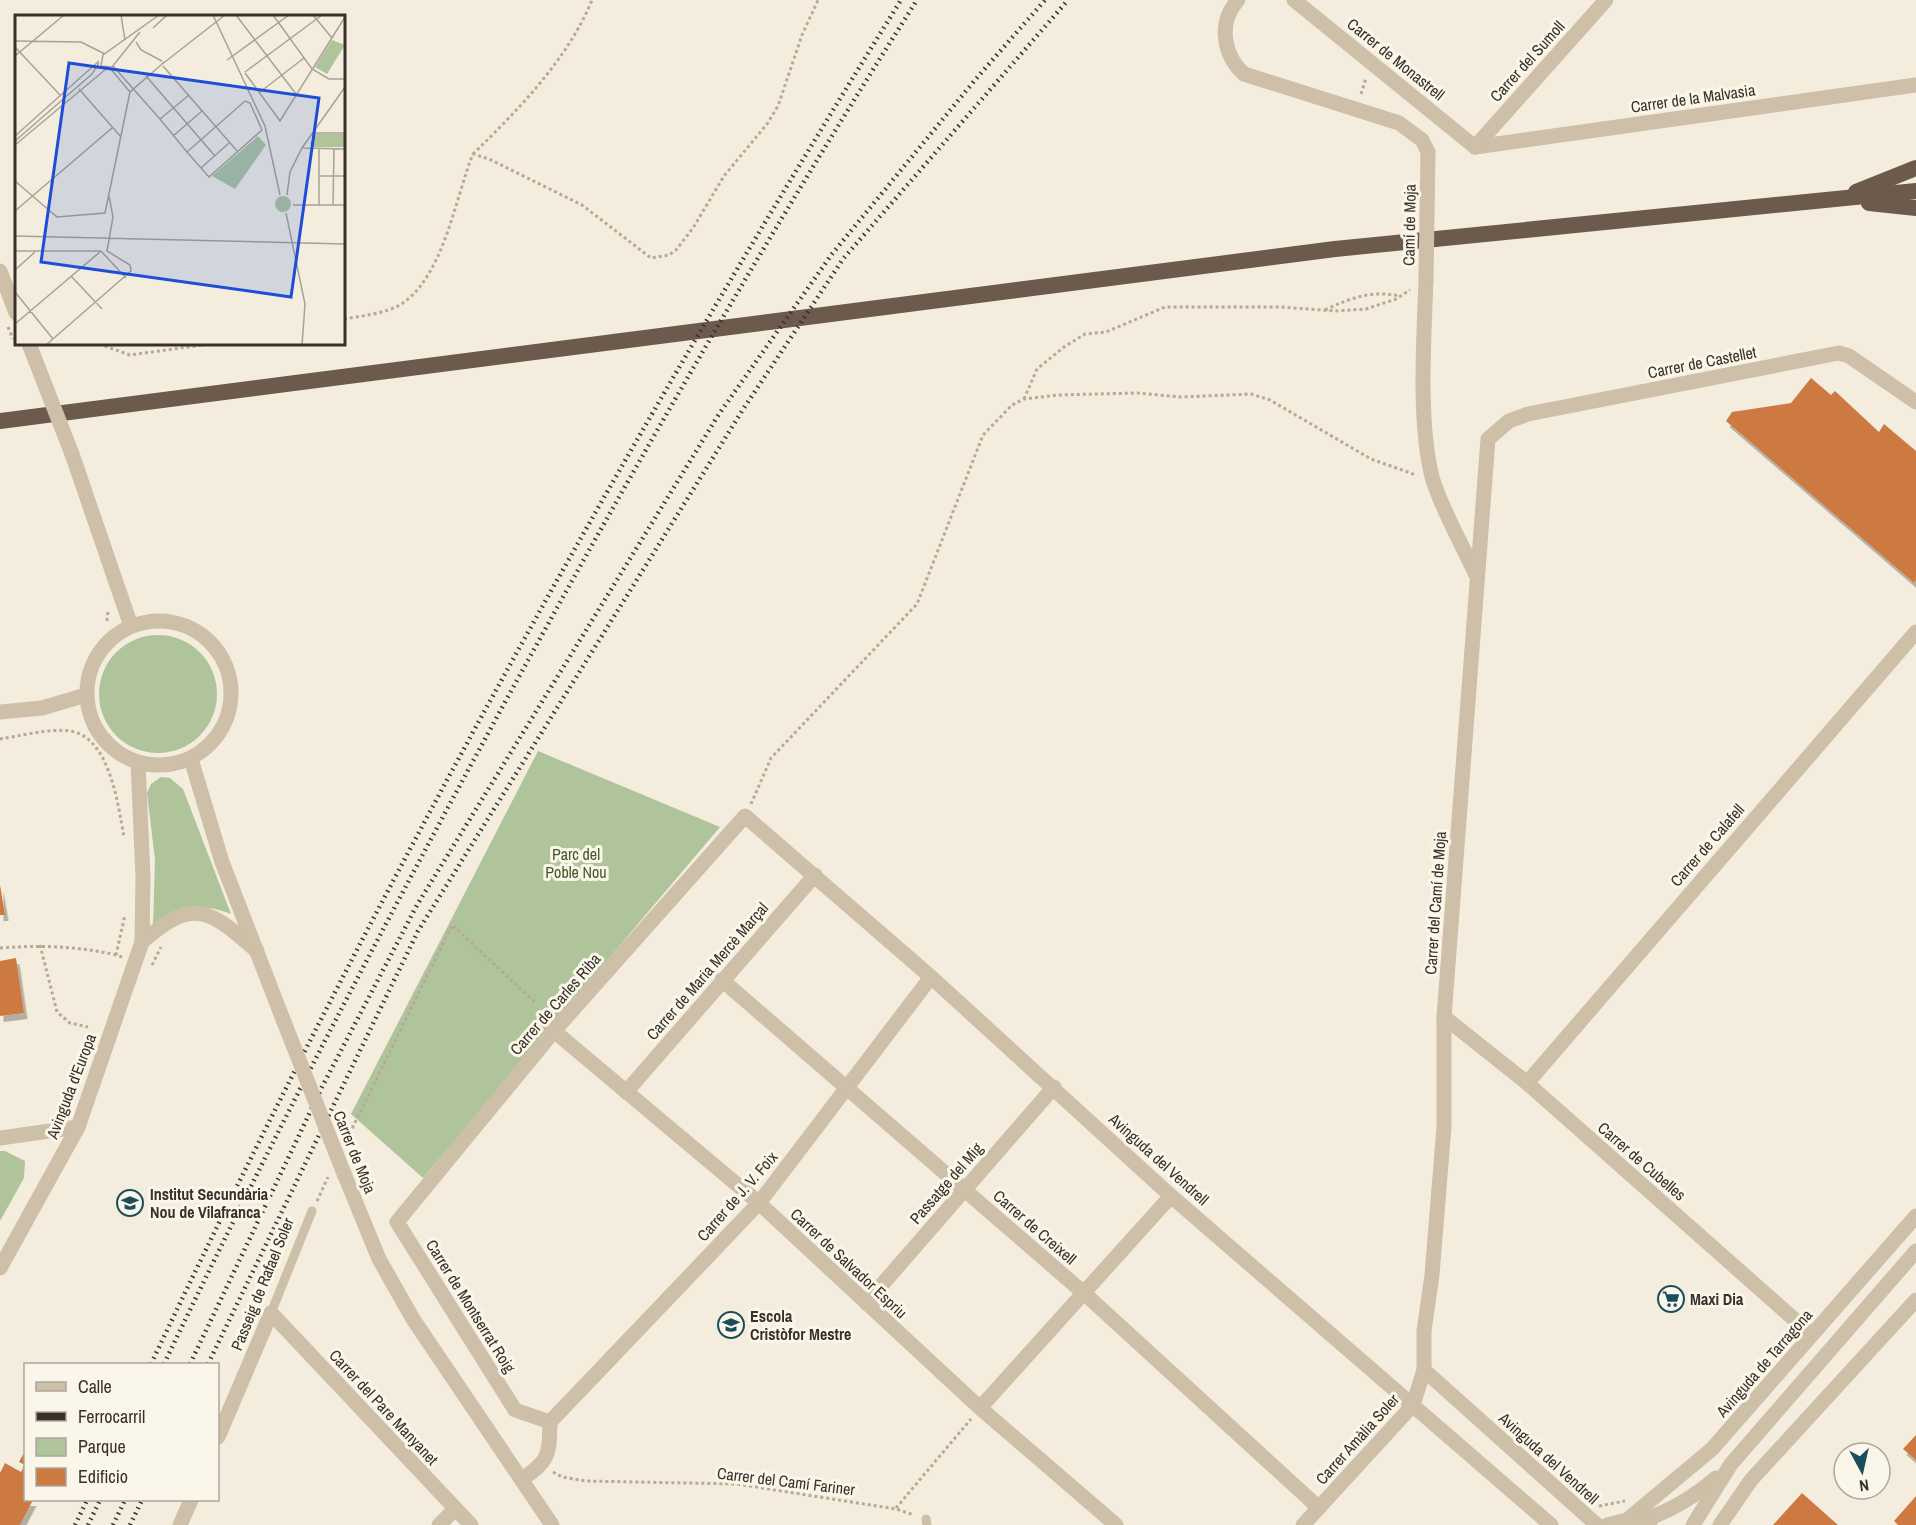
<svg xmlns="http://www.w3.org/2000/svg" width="1916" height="1525" viewBox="0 0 1916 1525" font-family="'Archivo Narrow',sans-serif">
<defs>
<filter id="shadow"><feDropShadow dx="3.5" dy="6" stdDeviation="0" flood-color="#0004"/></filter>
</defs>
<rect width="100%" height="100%" fill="#f4eddd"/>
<g fill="#b0c49c">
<circle cx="158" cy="694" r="59"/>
<path d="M 538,751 L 720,827 L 423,1178 L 351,1114 Z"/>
<path d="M 161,777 L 170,778 L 183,789 L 231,914 C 195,901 185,908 153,926 L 155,860 L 147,793 L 151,784 Z"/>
<path d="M 0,1151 L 5,1151 L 25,1161 L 24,1178 L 0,1221 Z"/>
</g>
<g fill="#cc7a42" filter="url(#shadow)">
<path d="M 1811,378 L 1831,395 L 1835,391 L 1879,432 L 1884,424 L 1916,451 L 1916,580 L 1914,583 L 1726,421 L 1732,412 L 1791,403 Z"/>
<path d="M 0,885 L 5,915 L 0,915 Z"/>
<path d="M 16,958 L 24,1013 L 0,1016 L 0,961 Z"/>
<path d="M 1916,1435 L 1916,1460 L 1903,1449 Z"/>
<path d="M 26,1449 L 26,1500 L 33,1500 L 20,1525 L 0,1525 L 0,1473 L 5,1463 L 21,1472 L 25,1465 L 19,1462 Z"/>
<path d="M 1802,1493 L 1838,1525 L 1773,1525 Z"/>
<path d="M 1916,1496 L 1916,1525 L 1898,1525 L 1894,1521 Z"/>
</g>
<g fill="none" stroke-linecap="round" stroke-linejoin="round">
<g stroke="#b9a992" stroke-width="3" stroke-dasharray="3 3" stroke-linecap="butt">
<path d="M 1361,94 L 1366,78"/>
<path d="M 473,154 C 518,110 568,59 592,0"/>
<path d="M 1325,310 C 1350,298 1372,290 1399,296"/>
<path d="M 344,319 C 361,316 382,314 398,306 C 443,281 455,198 473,154 L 489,159 L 582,205 L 651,258 L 669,255 L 676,250 L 693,228 L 724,176 L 767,124 L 778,106 L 802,35 L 818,0"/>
<path d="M 8,327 L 13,339"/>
<path d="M 99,344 L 130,355 L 210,344"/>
<path d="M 1024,399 L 1037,369 L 1064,347 L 1085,334 L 1106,332 L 1165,307 L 1281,307 L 1335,311 L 1366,309 L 1396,299 L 1410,290"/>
<path d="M 107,621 L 108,611"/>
<path d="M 0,739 C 21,736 48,728 70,731 C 110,737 118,805 124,837"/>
<path d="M 751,804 L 771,758 L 917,604 L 983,435 L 1012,405 L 1024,399 L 1058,395 L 1137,393 L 1181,397 L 1251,394 L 1270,400 L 1371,459 L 1416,475"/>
<path d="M 40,945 L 57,1012 L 70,1023 L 88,1027"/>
<path d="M 0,948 C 40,945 77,946 116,955"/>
<path d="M 122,957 L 116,955 L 125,915"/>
<path d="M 152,965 L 161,947"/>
<path d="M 347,1139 L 452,925 L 536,1003"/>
<path d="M 317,1201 L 328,1177"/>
<path d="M 553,1472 L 562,1477 L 586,1481 L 737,1484 L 896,1509 L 914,1515"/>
<path d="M 1599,1506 L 1625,1501"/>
<path d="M 896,1508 L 971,1419"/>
</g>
<g stroke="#cdbfa8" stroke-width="9">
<path d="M 271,1313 L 312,1211"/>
<path d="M 926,1519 L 927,1525"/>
</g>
<g stroke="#cdbfa8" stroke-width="15">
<path d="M 1238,0 C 1217,23 1224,56 1244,74 L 1399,123 L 1422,140 L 1428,152"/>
<path d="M 1294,0 L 1475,147"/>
<path d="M 1475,147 L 1916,85"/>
<path d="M 1475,147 L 1606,0"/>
<path d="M 1426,280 C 1424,339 1418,420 1432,477 C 1440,506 1462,544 1475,573"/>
<path d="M 142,942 C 194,896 210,910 257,951"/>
<path d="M 931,977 L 759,1203 L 550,1422 L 515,1410 L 397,1222 L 554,1031 L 745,816 L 931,977 L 1171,1196 L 1551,1525"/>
<path d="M 722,980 L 1085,1294 L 1319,1508"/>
<path d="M 1444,1017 L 1527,1083 L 1812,1335"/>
<path d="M 554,1031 L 759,1203 L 980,1408 L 1116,1525"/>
<path d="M 1527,1083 L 1916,632"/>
<path d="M 626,1092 L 815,875"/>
<path d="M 0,1138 L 78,1127"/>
<path d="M 0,1268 L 78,1127 L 142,942 L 143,877 L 138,763"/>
<path d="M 866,1303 L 1054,1087"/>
<path d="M 1424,1370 L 1597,1525"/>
<path d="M 980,1408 L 1171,1196"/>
<path d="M 218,1437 L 271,1313 L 471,1525"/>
<path d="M 522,1479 C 550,1460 549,1455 550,1422"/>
<path d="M 1627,1520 L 1712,1449 L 1916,1216"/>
<path d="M 180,1525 L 191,1500"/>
<path d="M 439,1525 L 455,1509"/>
<path d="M 1303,1525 L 1413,1405 L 1424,1370 L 1424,1331 L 1432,1275 L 1444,1127 L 1444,1017 L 1488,439 L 1509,421 L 1528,414 L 1839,353 L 1849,356 L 1916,402"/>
<path d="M 1720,1525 L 1751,1480 L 1916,1300"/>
</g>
<g stroke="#cdbfa8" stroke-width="15">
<path d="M 0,271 L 16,313"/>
<path d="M 72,454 L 131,626"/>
<circle cx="159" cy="693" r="72"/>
<path d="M 0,712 L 42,708 L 86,695"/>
<path d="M 191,759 L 222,862 L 284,1022"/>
<path d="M 345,1176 L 379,1259 L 413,1319 L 552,1525"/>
<path d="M 1641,1521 C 1668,1512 1694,1497 1716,1478"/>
<path d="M 1607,1525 L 1627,1520 L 1650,1524"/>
<path d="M 1693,1525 L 1731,1464 L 1916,1251"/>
</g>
<g stroke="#6c5b4c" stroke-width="16">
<path d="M 1856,192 L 1916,168"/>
<path d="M 1869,203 L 1916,208"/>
<path d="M 0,421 L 1335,249 L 1916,191"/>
</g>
<g stroke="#393029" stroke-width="4.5" stroke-dasharray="1.5 4.5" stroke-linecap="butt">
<path d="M 151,1364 C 373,895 627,440 901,0"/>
<path d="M 164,1364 C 248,1188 338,1013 430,841 C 583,555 743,273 917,0"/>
<path d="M 190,1364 L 322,1087 L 417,905 L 719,414 L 832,254 L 975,80 L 1045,0"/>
<path d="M 208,1364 L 418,931 L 742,411 L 843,259 L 1068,0"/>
<path d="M 75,1525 L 87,1500"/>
<path d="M 88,1525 L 100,1500"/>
<path d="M 113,1525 L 125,1500"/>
<path d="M 130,1525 L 142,1500"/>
</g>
<path stroke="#cdbfa8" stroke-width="15" d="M 1426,280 L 1428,152"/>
<g stroke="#cdbfa8" stroke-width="15">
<path d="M 29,344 L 72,454"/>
<path d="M 284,1022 L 345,1176"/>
</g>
</g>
<defs>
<symbol id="school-ring" viewBox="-11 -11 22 22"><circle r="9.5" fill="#fbf6ea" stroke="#1b4e5d" stroke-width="1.5"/><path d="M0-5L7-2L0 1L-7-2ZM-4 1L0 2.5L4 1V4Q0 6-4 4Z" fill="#1b4e5d"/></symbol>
<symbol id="supermarket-ring" viewBox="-11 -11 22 22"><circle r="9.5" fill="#fbf6ea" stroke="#1b4e5d" stroke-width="1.5"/><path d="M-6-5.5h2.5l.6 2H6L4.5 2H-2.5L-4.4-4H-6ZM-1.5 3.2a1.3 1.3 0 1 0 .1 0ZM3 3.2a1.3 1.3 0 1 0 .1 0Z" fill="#1b4e5d"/></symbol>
</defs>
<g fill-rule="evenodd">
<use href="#school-ring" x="115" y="1188" width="30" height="30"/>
<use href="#supermarket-ring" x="1656" y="1284" width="30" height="30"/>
<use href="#school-ring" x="716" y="1310" width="30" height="30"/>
</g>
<g text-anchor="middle" stroke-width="6" stroke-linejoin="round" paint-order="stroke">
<g font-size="16" fill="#393029" stroke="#fbf6ea">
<text transform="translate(1396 59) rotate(39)" y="6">Carrer de Monastrell</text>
<text transform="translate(1527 61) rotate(-48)" y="6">Carrer del Sumoll</text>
<text transform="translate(1693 98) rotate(-8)" y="6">Carrer de la Malvasia</text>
<text transform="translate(1409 225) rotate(-89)" y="6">Camí de Moja</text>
<text transform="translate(1702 362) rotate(-11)" y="6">Carrer de Castellet</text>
<text transform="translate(1707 845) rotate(-49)" y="6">Carrer de Calafell</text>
<text transform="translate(1435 903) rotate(-86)" y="6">Carrer del Camí de Moja</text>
<text transform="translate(707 971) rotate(-49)" y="6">Carrer de Maria Mercè Marçal</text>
<text transform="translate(555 1004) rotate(-49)" y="6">Carrer de Carles Riba</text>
<text transform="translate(71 1086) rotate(-69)" y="6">Avinguda d'Europa</text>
<text transform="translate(355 1152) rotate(68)" y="6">Carrer de Moja</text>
<text transform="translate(1159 1159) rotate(42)" y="6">Avinguda del Vendrell</text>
<text transform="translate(1642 1161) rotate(41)" y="6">Carrer de Cubelles</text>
<text transform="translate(946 1183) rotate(-49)" y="6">Passatge del Mig</text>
<text transform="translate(737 1196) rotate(-49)" y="6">Carrer de J. V. Foix</text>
<text transform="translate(1035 1227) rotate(41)" y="6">Carrer de Creixell</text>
<text transform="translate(849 1263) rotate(43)" y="6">Carrer de Salvador Espriu</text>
<text transform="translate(262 1284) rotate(-68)" y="6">Passeig de Rafael Soler</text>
<text transform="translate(471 1306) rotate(58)" y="6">Carrer de Montserrat Roig</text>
<text transform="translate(1764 1363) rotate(-49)" y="6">Avinguda de Tarragona</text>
<text transform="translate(384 1407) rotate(47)" y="6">Carrer del Pare Manyanet</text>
<text transform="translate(1357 1439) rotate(-48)" y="6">Carrer Amàlia Soler</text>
<text transform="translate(1549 1458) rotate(42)" y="6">Avinguda del Vendrell</text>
<text transform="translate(786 1481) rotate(7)" y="6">Carrer del Camí Fariner</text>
</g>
<g font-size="16" fill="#41592b" stroke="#fbf6ea">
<text x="576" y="860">Parc del<tspan x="576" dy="18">Poble Nou</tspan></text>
</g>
<g font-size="16" font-weight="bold" fill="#393029" stroke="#fbf6ea" text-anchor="start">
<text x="150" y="1200">Institut Secundària<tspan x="150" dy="18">Nou de Vilafranca</tspan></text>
<text x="1690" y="1305">Maxi Dia</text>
<text x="750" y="1322">Escola<tspan x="750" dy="18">Cristòfor Mestre</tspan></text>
</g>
</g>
<g transform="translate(15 15)">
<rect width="330" height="330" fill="#f4eddd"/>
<path d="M 317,25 L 330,30 L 312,59 L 300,52 ZM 301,119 L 330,119 L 330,132 L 297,132 L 295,128 ZM 243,121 L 251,130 L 220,174 L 197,161 ZM260 189a8 8 0 1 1 16 0a8 8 0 1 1-16 0Z" fill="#b0c49c"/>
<path fill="none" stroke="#a9a195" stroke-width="1.5" d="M 106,0 L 110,25M 198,0 L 250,111 L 265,180M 221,0 L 281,79M 258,0 L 297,54 L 314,64 L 330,64M 298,0 L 317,23M 138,13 L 152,0M 125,17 L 97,52 L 86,51 L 88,40 L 144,0M 0,26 L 66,27 L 90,39M 121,27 L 126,35 L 147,46M 0,32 L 45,80M 0,41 L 49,0M 212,45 L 274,0M 149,47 L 146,50 L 210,0M 98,51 L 145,104 L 172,137 L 194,162 L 247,115 L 235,88 L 230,86 L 172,137M 148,51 L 223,137M 95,53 L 115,77M 230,57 L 307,0M 230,58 L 265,106 L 330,2M 131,61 L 200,141M 64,74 L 106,122M 245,77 L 289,43M 145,104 L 174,80M 299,118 L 330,118M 0,121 L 84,46M 158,121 L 187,96M 0,126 L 77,59 L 84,48M 0,130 L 91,54M 288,133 L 330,134M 186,153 L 214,128M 304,161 L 330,161M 0,166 L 42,202 L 90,198 L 115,77 L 146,50M 272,180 L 275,157 L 287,133 L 330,72M 278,190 L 330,190M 304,190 L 304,134M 318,190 L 319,134M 0,196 L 97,113M 271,198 L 290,289 L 287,330M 0,221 L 330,229M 0,236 L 86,236M 86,236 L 111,263M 0,255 L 20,237M 56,261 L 87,294M 0,277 L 38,324M 0,309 L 86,236M 31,330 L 116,256 L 115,250 L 92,236 L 98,202 L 94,181"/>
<path fill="#1d4ed8" fill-opacity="0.15" stroke="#1d4ed8" stroke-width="3" d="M 54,48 L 304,83 L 276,282 L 26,247 Z"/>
<rect width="330" height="330" fill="none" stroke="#393029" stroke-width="3"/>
</g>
<rect x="24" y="1363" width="195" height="138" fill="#fbf6ea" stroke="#ada79d" stroke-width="1.5"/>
<rect x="36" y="1382" width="30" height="9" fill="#cdbfa8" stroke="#ada79d" stroke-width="1.5"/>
<text x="78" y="1393" font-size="18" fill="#393029">Calle</text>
<rect x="36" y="1412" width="30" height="9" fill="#393029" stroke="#ada79d" stroke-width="1.5"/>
<text x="78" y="1423" font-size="18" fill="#393029">Ferrocarril</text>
<rect x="36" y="1438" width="30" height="18" fill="#b0c49c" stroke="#ada79d" stroke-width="1.5"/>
<text x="78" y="1453" font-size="18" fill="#393029">Parque</text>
<rect x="36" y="1468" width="30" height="18" fill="#cc7a42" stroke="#ada79d" stroke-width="1.5"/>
<text x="78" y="1483" font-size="18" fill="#393029">Edificio</text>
<g transform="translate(1862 1471) rotate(172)"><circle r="28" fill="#fbf6ea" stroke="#ada79d" stroke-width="1.5"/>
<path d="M0-4.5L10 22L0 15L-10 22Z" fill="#1b4e5d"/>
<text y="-9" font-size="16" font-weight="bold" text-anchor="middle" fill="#393029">N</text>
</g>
</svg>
